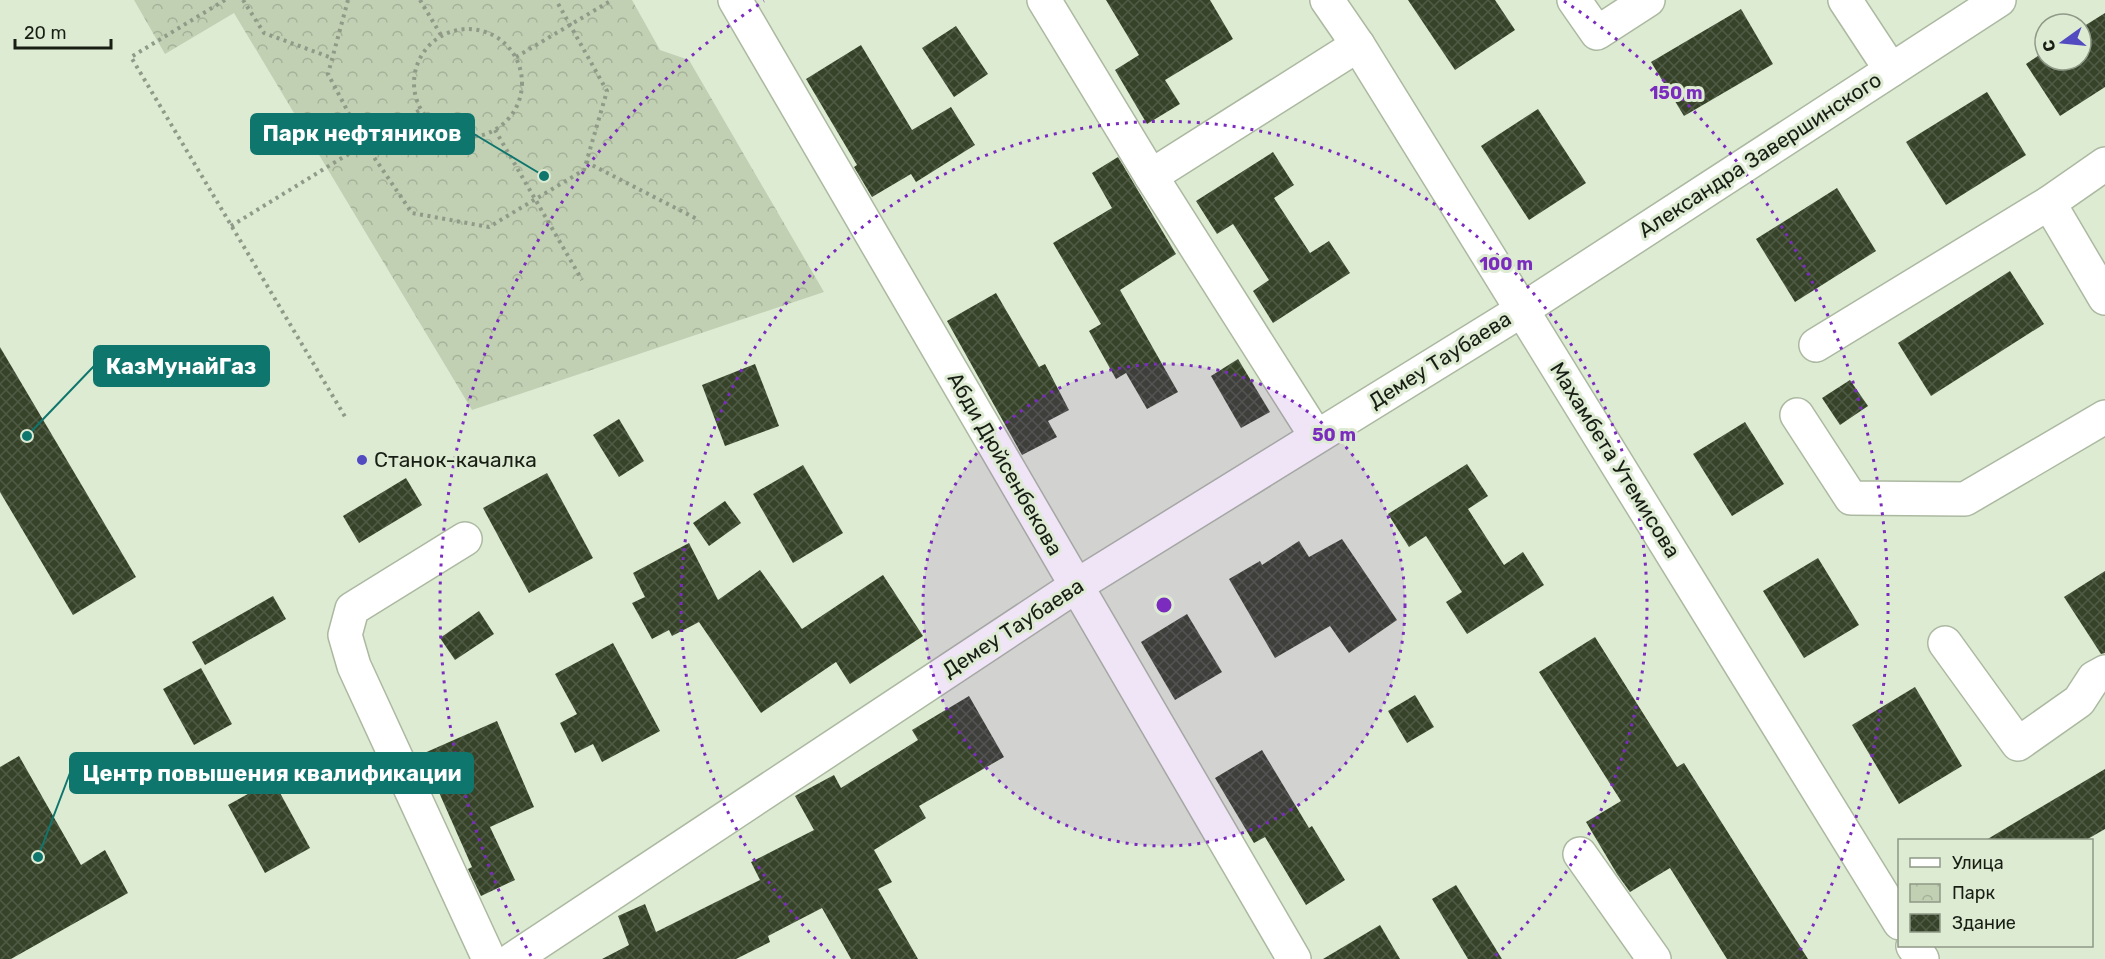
<svg xmlns="http://www.w3.org/2000/svg" width="2105" height="959" viewBox="0 0 2105 959" font-family="Rubik,sans-serif">
<defs>
<pattern id="park-crowns" width="20" height="18" patternUnits="userSpaceOnUse" patternTransform="scale(1.5)"><rect width="20" height="18" fill="#c1d0b3"/><path d="M2 6a3 3 0 1 1 6 0M12 15a3 3 0 1 1 6 0" fill="none" stroke="#a5b299"/></pattern>
<pattern id="building-cross-hatch" width="8" height="8" patternUnits="userSpaceOnUse" patternTransform="scale(1.5)"><rect width="8" height="8" fill="#364329"/><path d="M0 0l8 8M0 8l8-8" fill="none" stroke="#505b46"/></pattern>
</defs>
<rect width="100%" height="100%" fill="#deebd3"/>
<path fill="url(#park-crowns)" d="M 134,0 L 632,0 L 660,50 L 689,60 L 824,292 L 472,410 L 234,13 L 165,54 Z"/>
<g fill="url(#building-cross-hatch)">
<path d="M 1106,0 L 1210,0 L 1233,39 L 1165,80 L 1180,104 L 1147,124 L 1115,70 L 1139,55 Z"/>
<path d="M 1408,0 L 1495,0 L 1515,30 L 1455,70 Z"/>
<path d="M 1741,9 L 1773,64 L 1684,116 L 1651,62 Z"/>
<path d="M 2105,13 L 2105,87 L 2060,116 L 2026,64 L 2045,51 L 2045,60 L 2081,60 L 2081,28 Z"/>
<path d="M 956,26 L 988,74 L 954,97 L 922,48 Z"/>
<path d="M 861,45 L 912,130 L 951,107 L 975,145 L 916,182 L 911,174 L 872,197 L 854,167 L 857,165 L 806,79 Z"/>
<path d="M 1987,92 L 2026,155 L 1946,205 L 1906,142 Z"/>
<path d="M 1538,109 L 1586,183 L 1529,220 L 1481,146 Z"/>
<path d="M 1273,152 L 1294,185 L 1274,198 L 1310,253 L 1329,241 L 1350,273 L 1273,323 L 1253,291 L 1269,280 L 1233,224 L 1217,234 L 1196,201 Z"/>
<path d="M 1118,157 L 1176,254 L 1120,290 L 1178,392 L 1147,409 L 1126,373 L 1116,379 L 1089,331 L 1101,324 L 1053,243 L 1112,208 L 1092,173 Z"/>
<path d="M 1837,188 L 1876,251 L 1795,302 L 1756,239 Z"/>
<path d="M 2010,271 L 2044,324 L 1931,396 L 1898,343 Z"/>
<path d="M 996,293 L 1039,367 L 1045,364 L 1069,410 L 1048,421 L 1057,437 L 1022,455 L 947,321 Z"/>
<path d="M 0,347 L 136,577 L 73,615 L 0,492 Z"/>
<path d="M 1238,359 L 1270,412 L 1241,428 L 1211,376 Z"/>
<path d="M 755,364 L 779,426 L 725,446 L 702,385 Z"/>
<path d="M 1850,380 L 1868,406 L 1840,425 L 1822,398 Z"/>
<path d="M 619,419 L 644,461 L 619,477 L 593,435 Z"/>
<path d="M 1745,422 L 1784,484 L 1732,516 L 1693,454 Z"/>
<path d="M 1467,464 L 1488,496 L 1468,509 L 1504,565 L 1523,552 L 1544,585 L 1467,634 L 1446,602 L 1462,592 L 1426,536 L 1409,547 L 1388,514 Z"/>
<path d="M 803,465 L 843,533 L 793,563 L 753,494 Z"/>
<path d="M 547,473 L 593,558 L 529,593 L 483,508 Z"/>
<path d="M 406,478 L 422,505 L 359,543 L 343,516 Z"/>
<path d="M 725,501 L 741,523 L 709,546 L 693,523 Z"/>
<path d="M 1342,539 L 1397,620 L 1349,653 L 1330,626 L 1275,658 L 1229,579 L 1260,561 L 1262,565 L 1299,541 L 1309,557 Z"/>
<path d="M 689,543 L 718,600 L 760,570 L 802,629 L 883,575 L 923,636 L 850,684 L 836,662 L 761,713 L 699,622 L 672,636 L 669,630 L 652,639 L 632,603 L 645,597 L 633,573 Z"/>
<path d="M 1818,558 L 1859,625 L 1804,658 L 1763,591 Z"/>
<path d="M 2105,571 L 2105,653 L 2101,654 L 2064,597 Z"/>
<path d="M 273,596 L 286,619 L 205,665 L 192,642 Z"/>
<path d="M 479,611 L 494,634 L 455,660 L 440,638 Z"/>
<path d="M 1187,614 L 1222,672 L 1175,700 L 1141,642 Z"/>
<path d="M 1595,637 L 1677,767 L 1684,763 L 1808,959 L 1727,959 L 1670,868 L 1630,892 L 1617,874 L 1586,822 L 1621,801 L 1539,672 Z"/>
<path d="M 613,643 L 660,731 L 602,762 L 593,744 L 575,753 L 560,723 L 577,714 L 555,674 Z"/>
<path d="M 201,668 L 232,724 L 194,745 L 163,689 Z"/>
<path d="M 1915,687 L 1962,766 L 1899,804 L 1852,725 Z"/>
<path d="M 1415,695 L 1434,727 L 1407,743 L 1388,711 Z"/>
<path d="M 969,696 L 1004,757 L 919,806 L 926,818 L 874,850 L 892,882 L 878,889 L 918,959 L 851,959 L 822,908 L 768,936 L 770,942 L 736,959 L 602,959 L 629,945 L 618,916 L 645,904 L 656,932 L 760,880 L 751,862 L 814,830 L 795,796 L 834,775 L 841,788 L 918,740 L 912,730 Z"/>
<path d="M 497,721 L 534,807 L 490,827 L 515,880 L 481,896 L 468,869 L 472,867 L 422,754 Z"/>
<path d="M 1262,750 L 1309,828 L 1312,826 L 1345,880 L 1306,905 L 1265,837 L 1254,843 L 1215,778 Z"/>
<path d="M 19,756 L 81,865 L 105,850 L 128,893 L 11,959 L 0,959 L 0,767 Z"/>
<path d="M 2105,769 L 2105,829 L 2086,840 L 1986,840 Z"/>
<path d="M 273,780 L 310,848 L 265,873 L 228,805 Z"/>
<path d="M 1456,885 L 1502,959 L 1468,959 L 1432,899 Z"/>
<path d="M 1380,925 L 1400,959 L 1323,959 Z"/>
</g>
<g fill="none" stroke-linecap="round" stroke-linejoin="round">
<defs>
<g id="minor">
<path d="M 735,0 L 1294,959"/>
<path d="M 1044,0 L 1151,176 L 1316,436"/>
<path d="M 1327,0 L 1358,45 L 1522,310 L 1900,923"/>
<path d="M 1574,0 L 1597,33 L 1648,0"/>
<path d="M 1845,0 L 1891,70"/>
<path d="M 1151,176 L 1358,45"/>
<path d="M 2049,203 L 2105,298"/>
<path d="M 1816,345 L 2049,203 L 2105,164"/>
<path d="M 1797,415 L 1851,498 L 1965,499 L 2105,417"/>
<path d="M 465,539 L 352,609 L 345,635 L 354,666 L 489,959"/>
<path d="M 1945,643 L 2018,744 L 2079,701 L 2094,678 L 2105,672"/>
<path d="M 1580,854 L 1654,959"/>
<path d="M 1913,946 L 1922,959"/>
<path d="M 513,959 L 1076,586 L 1522,310 L 1999,0"/>
</g>
</defs>
<use href="#minor" stroke="#acb9a1" stroke-width="36"/>
<g stroke="#909a88" stroke-width="4" stroke-dasharray="3 4.5" stroke-linecap="butt">
<path d="M 225,0 L 131,57 L 347,420"/>
<path d="M 243,0 L 264,33 L 332,58"/>
<path d="M 348,0 L 328,74 L 365,144 L 412,213 L 489,227 L 584,170 L 607,91 L 556,0"/>
<path d="M 420,0 L 441,35"/>
<circle cx="468" cy="83" r="54"/>
<path d="M 516,57 L 612,0"/>
<path d="M 495,130 L 582,280"/>
<path d="M 586,162 L 697,219"/>
<path d="M 231,226 L 420,110"/>
</g>
<use href="#minor" stroke="#fff" stroke-width="33"/>
</g>
<circle cx="1164" cy="605" r="241" fill="#7b2cbf" fill-opacity=".12"/>
<g fill="none" stroke="#7b2cbf" stroke-width="3" stroke-dasharray="3 6">
<circle cx="1164" cy="605" r="241"/>
<path d="M835 958A483 483 0 1 1 1493 958"/>
<path d="M531 956A724 724 0 0 1 764 1M1564 1A724 724 0 0 1 1797 956"/>
</g>
<circle fill="#514ac1" stroke="#deebd3" stroke-width="2" cx="362" cy="460" r="6"/>
<g text-anchor="middle" stroke-width="6" stroke-linejoin="round" paint-order="stroke">
<g font-size="21" fill="#191e15" stroke="#deebd3">
<text transform="translate(1760 155) rotate(-33)" y="7">Александра Завершинского</text>
<text transform="translate(1440 360) rotate(-32)" y="7">Демеу Таубаева</text>
<text transform="translate(1615 460) rotate(58)" y="7">Махамбета Утемисова</text>
<text transform="translate(1005 464) rotate(60)" y="7">Абди Дюйсенбекова</text>
<text transform="translate(1013 628) rotate(-33)" y="7">Демеу Таубаева</text>
</g>
<g font-size="21" fill="#191e15" stroke="#deebd3" text-anchor="start">
<text x="374" y="467">Станок-качалка</text>
</g>
</g>
<circle cx="1164" cy="605" r="9" fill="#7b2cbf" stroke="#deebd3" stroke-width="3"/>
<g font-size="18" text-anchor="middle" font-weight="bold" fill="#7b2cbf" stroke="#deebd3" stroke-width="6" stroke-linejoin="round" paint-order="stroke">
<text x="1676" y="99">150 m</text>
<text x="1506" y="270">100 m</text>
<text x="1334" y="441">50 m</text>
</g>
<path fill="none" stroke="#0f766e" stroke-width="2" d="M544 176L474 134M27 436L94 366M38 857L70 773"/>
<g fill="#0f766e" stroke="#deebd3" stroke-width="2">
<circle cx="544" cy="176" r="6"/>
<circle cx="27" cy="436" r="6"/>
<circle cx="38" cy="857" r="6"/>
</g>
<g fill="#0f766e" stroke="#0f766e" stroke-width="2">
<rect x="251" y="114" width="223" height="40" rx="6"/>
<rect x="94" y="346" width="175" height="40" rx="6"/>
<rect x="70" y="753" width="403" height="40" rx="6"/>
</g>
<g font-size="22" text-anchor="middle" font-weight="bold" fill="#fff">
<text x="362" y="141">Парк нефтяников</text>
<text x="181" y="374">КазМунайГаз</text>
<text x="272" y="781">Центр повышения квалификации</text>
</g>
<rect x="1898" y="839" width="195" height="108" fill="#deebd3" stroke="#8f9987" stroke-width="1.5"/>
<rect x="1910" y="858" width="30" height="9" fill="#ffffff" stroke="#8f9987" stroke-width="1.5"/>
<text x="1952" y="869" font-size="18" fill="#191e15">Улица</text>
<rect x="1910" y="884" width="30" height="18" fill="url(#park-crowns)" stroke="#8f9987" stroke-width="1.5"/>
<text x="1952" y="899" font-size="18" fill="#191e15">Парк</text>
<rect x="1910" y="914" width="30" height="18" fill="url(#building-cross-hatch)" stroke="#8f9987" stroke-width="1.5"/>
<text x="1952" y="929" font-size="18" fill="#191e15">Здание</text>
<g transform="translate(2063 42) rotate(255)"><circle r="28" fill="#deebd3" stroke="#8f9987" stroke-width="1.5"/>
<path d="M0-4.5L10 22L0 15L-10 22Z" fill="#514ac1"/>
<text y="-9" font-size="16" font-weight="bold" text-anchor="middle" fill="#191e15">С</text>
</g>
<path d="M15 39v9h96v-9" fill="none" stroke="#191e15" stroke-width="3"/>
<text x="24" y="39" font-size="18" fill="#191e15" stroke="#deebd3" stroke-width="4.5" paint-order="stroke">20 m</text>
</svg>
